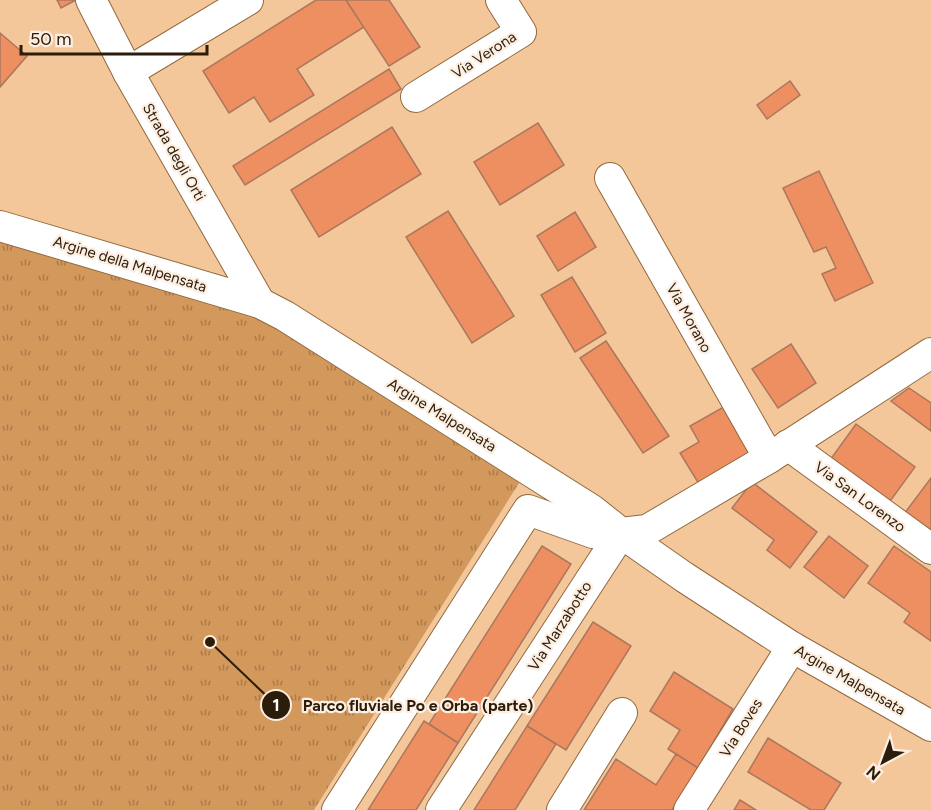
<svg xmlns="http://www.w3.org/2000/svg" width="931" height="810" viewBox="0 0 931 810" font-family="Figtree,sans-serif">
<defs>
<pattern id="park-tufts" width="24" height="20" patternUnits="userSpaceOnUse" patternTransform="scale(1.5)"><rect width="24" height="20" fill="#d2985c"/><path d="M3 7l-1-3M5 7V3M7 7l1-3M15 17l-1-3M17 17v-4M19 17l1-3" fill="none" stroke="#ab7b4a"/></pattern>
</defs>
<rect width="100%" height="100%" fill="#f3c79a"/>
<path fill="url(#park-tufts)" d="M 0,223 L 266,314 L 524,475 L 314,810 L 0,810 Z"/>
<g fill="#ed8f61" stroke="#ac775d" stroke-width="1.5">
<path d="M 57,0 L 76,0 L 61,8 Z"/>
<path d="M 316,0 L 346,0 L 364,27 L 297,69 L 314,95 L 270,122 L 254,97 L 229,113 L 203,71 Z"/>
<path d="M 346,0 L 389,0 L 420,47 L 389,66 Z"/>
<path d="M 0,33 L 27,56 L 0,87 Z"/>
<path d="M 389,69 L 401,89 L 245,185 L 233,166 Z"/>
<path d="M 790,81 L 800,95 L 767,119 L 757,105 Z"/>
<path d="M 538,123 L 564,165 L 500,205 L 474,162 Z"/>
<path d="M 392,127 L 421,174 L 319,237 L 291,190 Z"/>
<path d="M 819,171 L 873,283 L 835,301 L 822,274 L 836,268 L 826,247 L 814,252 L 783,188 Z"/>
<path d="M 448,211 L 514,316 L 472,343 L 406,237 Z"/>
<path d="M 575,212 L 596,247 L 558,271 L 537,236 Z"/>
<path d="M 572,277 L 606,333 L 575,352 L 541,295 Z"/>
<path d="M 606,341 L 669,436 L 643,453 L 580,358 Z"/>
<path d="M 791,344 L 816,383 L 778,408 L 752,369 Z"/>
<path d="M 909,388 L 931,403 L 931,431 L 891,401 Z"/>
<path d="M 729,404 L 757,451 L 699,484 L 680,453 L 699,442 L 690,426 Z"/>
<path d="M 856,424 L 915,467 L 888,504 L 830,460 Z"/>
<path d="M 931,478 L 931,535 L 904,514 Z"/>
<path d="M 752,482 L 817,532 L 790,568 L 767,550 L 774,540 L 732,508 Z"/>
<path d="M 829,536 L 868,566 L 844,598 L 804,567 Z"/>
<path d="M 542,546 L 571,564 L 458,743 L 429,724 Z"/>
<path d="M 894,546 L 931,572 L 931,641 L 904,622 L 910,613 L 868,583 Z"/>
<path d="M 593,622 L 631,646 L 566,750 L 527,726 Z"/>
<path d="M 674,672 L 733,709 L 698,768 L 668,749 L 680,730 L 650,711 Z"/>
<path d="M 424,721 L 458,743 L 416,810 L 368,810 Z"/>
<path d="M 527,726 L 556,744 L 515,810 L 474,810 Z"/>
<path d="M 768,738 L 841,783 L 824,810 L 811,810 L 748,772 Z"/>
<path d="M 676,754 L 698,768 L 672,810 L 584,810 L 616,759 L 656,785 Z"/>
<path d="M 740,800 L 756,810 L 734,810 Z"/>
</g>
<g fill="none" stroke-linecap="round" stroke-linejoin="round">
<defs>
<g id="minor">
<path d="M 91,0 L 128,72 L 260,303"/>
<path d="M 128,72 L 248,0"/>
<path d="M 416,97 L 521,32 L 501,0"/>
<path d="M 610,178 L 769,458"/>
<path d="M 0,226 L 260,303 L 285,316 L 592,510 L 621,533"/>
<path d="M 788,445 L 931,549"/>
<path d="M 621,533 L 647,530 L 769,458 L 931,353"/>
<path d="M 337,810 L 528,510 L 593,533 L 621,533 L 684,577 L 792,647 L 931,726"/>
<path d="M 441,810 L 621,533"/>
<path d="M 562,810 L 622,713"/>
<path d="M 689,810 L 792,647"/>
</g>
</defs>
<use href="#minor" stroke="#91693f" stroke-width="32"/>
<use href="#minor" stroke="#fff" stroke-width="30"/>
</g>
<g text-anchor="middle" stroke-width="4.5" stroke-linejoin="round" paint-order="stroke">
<g font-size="15" fill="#2c1c0a" stroke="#fceee1">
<text transform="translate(484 55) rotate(-33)" y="5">Via Verona</text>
<text transform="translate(174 152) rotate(60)" y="5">Strada degli Orti</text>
<text transform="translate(130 264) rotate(17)" y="5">Argine della Malpensata</text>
<text transform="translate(689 318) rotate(61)" y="5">Via Morano</text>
<text transform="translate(442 415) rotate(32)" y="5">Argine Malpensata</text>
<text transform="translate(860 497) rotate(36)" y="5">Via San Lorenzo</text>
<text transform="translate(560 626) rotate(-57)" y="5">Via Marzabotto</text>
<text transform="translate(850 680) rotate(30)" y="5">Argine Malpensata</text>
<text transform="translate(741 728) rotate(-58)" y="5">Via Boves</text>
</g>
</g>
<path fill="none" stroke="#2c1c0a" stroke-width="2" d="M210 642L276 705"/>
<g fill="#2c1c0a" stroke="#fceee1" stroke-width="2">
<circle cx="210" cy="642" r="6"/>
<circle cx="276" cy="705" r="15"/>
</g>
<g font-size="18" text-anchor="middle" font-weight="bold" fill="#fff">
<text x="276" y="711">1</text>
</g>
<g font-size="16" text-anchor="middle" font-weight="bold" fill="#2c1c0a" stroke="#fceee1" stroke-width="4.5" stroke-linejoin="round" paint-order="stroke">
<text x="418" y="711">Parco fluviale Po e Orba (parte)</text>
</g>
<g transform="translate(883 762) rotate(221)" stroke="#fceee1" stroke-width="4.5" paint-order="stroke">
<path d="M0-4.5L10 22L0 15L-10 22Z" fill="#2c1c0a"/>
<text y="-9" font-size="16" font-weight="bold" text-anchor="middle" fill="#2c1c0a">N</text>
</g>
<path d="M21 45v9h186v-9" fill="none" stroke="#2c1c0a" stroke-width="3"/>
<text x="30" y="45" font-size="18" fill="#2c1c0a" stroke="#fceee1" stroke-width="4.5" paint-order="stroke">50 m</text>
</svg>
